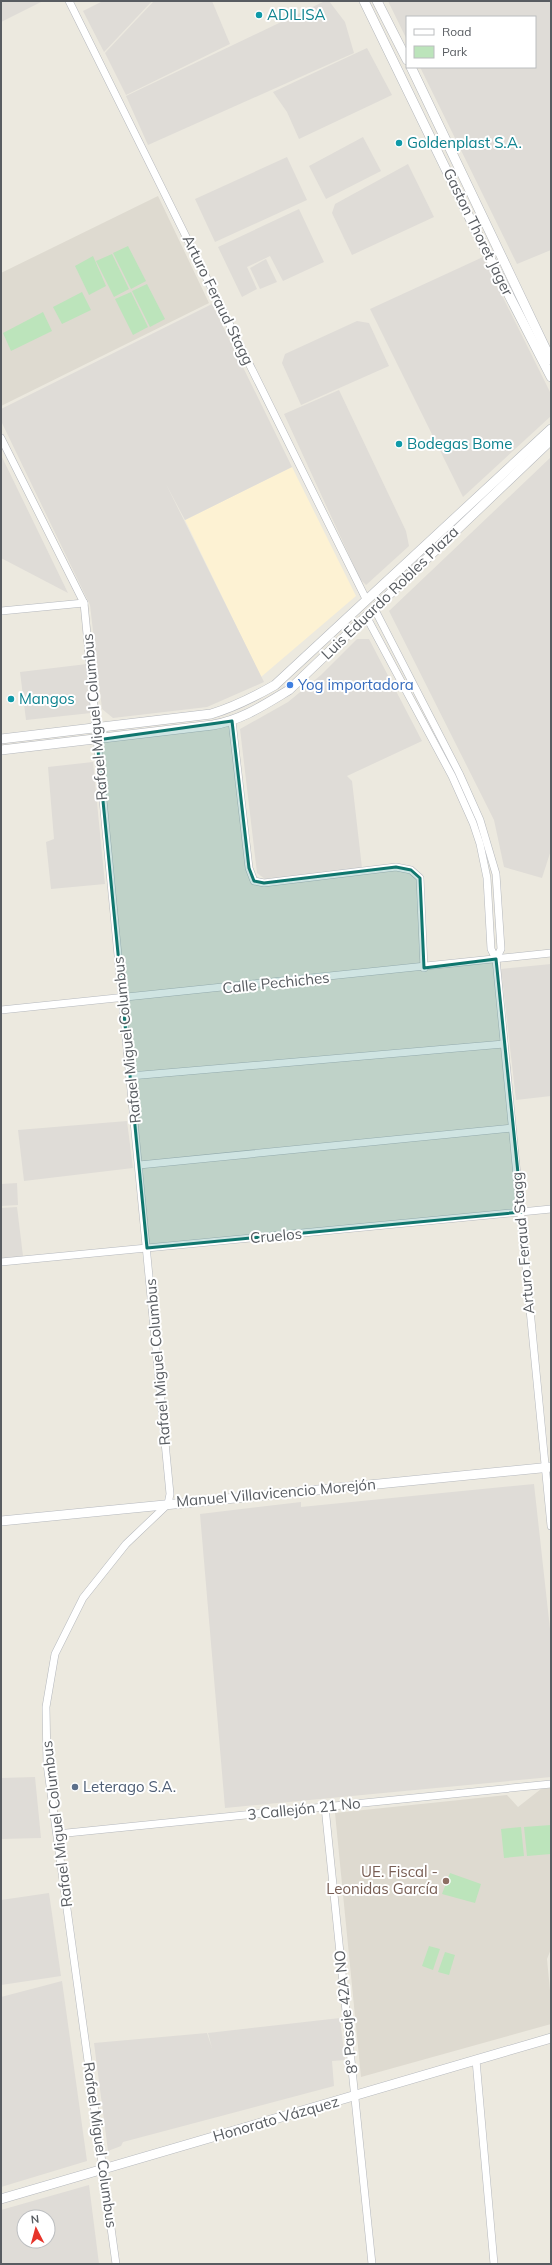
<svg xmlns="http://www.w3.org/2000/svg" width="552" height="2265" viewBox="0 0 552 2265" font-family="Mulish,sans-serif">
<rect width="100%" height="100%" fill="#ece9df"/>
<path fill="#fdf2d3" d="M 292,467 L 356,596 L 261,677 L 185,520 Z"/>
<g fill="#dfdcd7" fill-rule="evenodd">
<path d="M 1,1 L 43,1 L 1,22 Z"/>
<path d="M 103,1 L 152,1 L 104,52 L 83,11 Z"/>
<path d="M 154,1 L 212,1 L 230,44 L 126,95 L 105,53 Z"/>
<path d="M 325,1 L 329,1 L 345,22 L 354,53 L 148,145 L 126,96 Z"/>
<path d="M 388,1 L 551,1 L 551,250 L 517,264 L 420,67 L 535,67 L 535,17 L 407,17 L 407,40 Z"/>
<path d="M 367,48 L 392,95 L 299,139 L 287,112 L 273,92 Z"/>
<path d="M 363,137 L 381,171 L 326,199 L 309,166 Z"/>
<path d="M 287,157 L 307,200 L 215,242 L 195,199 Z"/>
<path d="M 408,164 L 434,217 L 352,255 L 332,213 L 335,204 Z"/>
<path d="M 299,209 L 324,262 L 283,281 L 270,256 L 247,267 L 257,289 L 242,297 L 218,247 Z"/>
<path d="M 483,257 L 551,394 L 551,416 L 463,497 L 370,309 Z"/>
<path d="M 266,259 L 277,282 L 260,289 L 250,268 Z"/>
<path d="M 212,304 L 292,467 L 185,520 L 166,484 L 264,682 L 207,707 L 113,718 L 102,709 L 90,605 L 1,421 L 1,409 Z"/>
<path d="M 357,321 L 369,323 L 389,366 L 301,405 L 282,363 L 285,354 Z"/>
<path d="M 339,390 L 406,531 L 409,546 L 366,585 L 360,579 L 284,414 Z"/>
<path d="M 1,455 L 68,593 L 1,558 Z"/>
<path d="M 551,457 L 551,850 L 542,878 L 504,867 L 494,820 L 389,611 Z"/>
<path d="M 357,639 L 369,639 L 422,741 L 347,776 L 352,781 L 362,868 L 265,879 L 257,873 L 240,729 L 288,702 L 321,675 Z"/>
<path d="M 87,664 L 91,713 L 26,720 L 20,672 Z"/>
<path d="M 93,762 L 105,884 L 51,889 L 46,842 L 54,839 L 48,767 Z"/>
<path d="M 551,964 L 551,1096 L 516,1100 L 501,969 Z"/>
<path d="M 127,1121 L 133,1168 L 24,1181 L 18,1130 Z"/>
<path d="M 17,1183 L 18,1205 L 1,1206 L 1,1184 Z"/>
<path d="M 17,1207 L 23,1256 L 1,1259 L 1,1208 Z"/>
<path d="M 534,1484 L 551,1638 L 551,1777 L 225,1808 L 200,1514 L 301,1502 L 301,1507 Z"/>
<path d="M 35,1777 L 41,1838 L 1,1839 L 1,1778 Z"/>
<path d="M 49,1893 L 61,1976 L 1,1985 L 1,1900 Z"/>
<path d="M 62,1981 L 87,2161 L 1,2187 L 1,1997 Z"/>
<path d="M 340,2018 L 345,2060 L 332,2061 L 334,2086 L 123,2142 L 121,2146 L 108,2151 L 94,2043 L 207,2033 L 212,2048 L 208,2033 Z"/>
<path d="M 89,2185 L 99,2264 L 1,2264 L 1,2210 ZM 24,2217 L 48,2217 L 48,2241 L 24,2241 Z"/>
</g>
<g fill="#dedad0">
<path d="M 158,196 L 209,303 L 1,406 L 1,273 Z"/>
<path d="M 551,1788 L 551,1949 L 547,1959 L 551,2001 L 551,2024 L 361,2077 L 335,1813 L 507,1795 L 518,1807 L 541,1789 Z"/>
</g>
<g fill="#bce4bb">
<path d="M 128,246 L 146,281 L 131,289 L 113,253 Z"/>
<path d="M 112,254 L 129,289 L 114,297 L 96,261 Z"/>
<path d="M 93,256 L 106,286 L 89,295 L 75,266 Z"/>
<path d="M 147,284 L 165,319 L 150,327 L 132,291 Z"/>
<path d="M 82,292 L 91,310 L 62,324 L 53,307 Z"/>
<path d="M 131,292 L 148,327 L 133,335 L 115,299 Z"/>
<path d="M 43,312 L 52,331 L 11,351 L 3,333 Z"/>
<path d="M 551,1825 L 551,1854 L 527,1856 L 524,1827 Z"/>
<path d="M 521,1827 L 524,1856 L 504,1858 L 501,1829 Z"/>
<path d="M 450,1873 L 481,1884 L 475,1903 L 442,1894 Z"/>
<path d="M 429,1946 L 440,1949 L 433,1970 L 422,1966 Z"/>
<path d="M 445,1952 L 455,1955 L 449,1975 L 438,1972 Z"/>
</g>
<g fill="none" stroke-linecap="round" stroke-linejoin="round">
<defs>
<g id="minor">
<path d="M 69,1 L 366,599"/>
<path d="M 1,438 L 84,603 L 170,1494 L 168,1504 L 126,1544 L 83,1598 L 55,1654 L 46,1707 L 47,1764 L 116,2264"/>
<path d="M 374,608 L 459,773 L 480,820 L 496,874 L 501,949 L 496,959"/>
<path d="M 1,611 L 84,603"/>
<path d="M 366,616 L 452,776 L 473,823 L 480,844 L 487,878 L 491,949 L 496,959 L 551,1526"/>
<path d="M 232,721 L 249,868 L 254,881 L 264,883 L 396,867 L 411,870 L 420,878 L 424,968"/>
<path d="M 1,1010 L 551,953"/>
<path d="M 130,1076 L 504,1044"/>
<path d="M 139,1165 L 512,1128"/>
<path d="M 1,1262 L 551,1209"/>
<path d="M 325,1807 L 372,2264"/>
<path d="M 57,1834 L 551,1784"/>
<path d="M 476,2060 L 494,2264"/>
</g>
<g id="tertiary">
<path d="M 364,1 L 475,229 L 551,377"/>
<path d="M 377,1 L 407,60"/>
<path d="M 411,67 L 551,360"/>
<path d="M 1,739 L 211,714 C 234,707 254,697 275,685 L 551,429"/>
<path d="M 1,750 L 213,725 C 242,720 264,705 289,690 L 551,440"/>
<path d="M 1,1521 L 551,1467"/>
<path d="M 1,2199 L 551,2038"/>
</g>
</defs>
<use href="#minor" stroke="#b5b8bd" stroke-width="8"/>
<use href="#tertiary" stroke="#b5b8bd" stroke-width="10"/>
<use href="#minor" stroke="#fff" stroke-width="7"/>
<use href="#tertiary" stroke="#fff" stroke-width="9"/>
</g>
<path fill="#0f766e" fill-opacity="0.2" stroke="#0f766e" stroke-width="3" stroke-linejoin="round" d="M 232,721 L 249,868 L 254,881 L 264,883 L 396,867 L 411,870 L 420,878 L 424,968 L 496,959 L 522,1212 L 147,1248 L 97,740 Z"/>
<g fill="#0f9aa8" stroke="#fff" stroke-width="1.5">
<circle cx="259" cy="15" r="4"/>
<circle cx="399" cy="143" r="4"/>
<circle cx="399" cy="444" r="4"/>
<circle cx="11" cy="699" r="4"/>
</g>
<circle fill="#3f7fe0" stroke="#fff" stroke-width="1.5" cx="290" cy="685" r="4"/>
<circle fill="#5c6f8a" stroke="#fff" stroke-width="1.5" cx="75" cy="1787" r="4"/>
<circle fill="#8d6e63" stroke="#fff" stroke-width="1.5" cx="446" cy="1881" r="4"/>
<g text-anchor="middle" stroke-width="4" stroke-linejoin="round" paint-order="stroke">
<g font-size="15" fill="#0d838f" stroke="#fff" text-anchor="start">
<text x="267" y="20">ADILISA</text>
<text x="407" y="148">Goldenplast S.A.</text>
<text x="407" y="449">Bodegas Bome</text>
<text x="19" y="704">Mangos</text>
</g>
<g font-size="15" fill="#585c61" stroke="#fff">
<text transform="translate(478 232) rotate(64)" y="5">Gaston Thoret Jager</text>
<text transform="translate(218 300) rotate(64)" y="5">Arturo Feraud Stagg</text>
<text transform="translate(390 593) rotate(-44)" y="5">Luis Eduardo Robles Plaza</text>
<text transform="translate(95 717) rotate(-95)" y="5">Rafael Miguel Columbus</text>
<text transform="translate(276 983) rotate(-6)" y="5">Calle Pechiches</text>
<text transform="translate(127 1040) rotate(-96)" y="5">Rafael Miguel Columbus</text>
<text transform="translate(276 1236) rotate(-5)" y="5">Cruelos</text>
<text transform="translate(523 1243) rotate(-95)" y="5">Arturo Feraud Stagg</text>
<text transform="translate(158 1362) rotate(-95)" y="5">Rafael Miguel Columbus</text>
<text transform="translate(276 1493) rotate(-5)" y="5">Manuel Villavicencio Morejón</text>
<text transform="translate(304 1809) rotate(-6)" y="5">3 Callejón 21 No</text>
<text transform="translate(57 1824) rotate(-97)" y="5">Rafael Miguel Columbus</text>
<text transform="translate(346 2012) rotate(-96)" y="5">8º Pasaje 42A NO</text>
<text transform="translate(276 2119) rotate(-16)" y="5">Honorato Vázquez</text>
<text transform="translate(100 2145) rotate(82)" y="5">Rafael Miguel Columbus</text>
</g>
<g font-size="15" fill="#366cbe" stroke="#fff" text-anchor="start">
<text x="298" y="690">Yog importadora</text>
</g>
<g font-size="15" fill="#4e5e75" stroke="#fff" text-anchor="start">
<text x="83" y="1792">Leterago S.A.</text>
</g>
<g font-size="15" fill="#785e54" stroke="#fff" text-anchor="end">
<text x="438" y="1877">UE. Fiscal -<tspan x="438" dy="17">Leonidas García</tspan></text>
</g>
</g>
<rect width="552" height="2265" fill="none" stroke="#585c61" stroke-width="4"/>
<rect x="406" y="16" width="130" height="52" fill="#ffffff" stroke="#bcbec0"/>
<rect x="414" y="29" width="20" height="6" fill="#ffffff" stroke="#bcbec0"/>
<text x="442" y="36" font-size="12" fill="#585c61">Road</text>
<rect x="414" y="46" width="20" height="12" fill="#bce4bb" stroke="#bcbec0"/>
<text x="442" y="56" font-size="12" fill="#585c61">Park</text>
<g transform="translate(36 2229) rotate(354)"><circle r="19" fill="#ffffff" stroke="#bcbec0"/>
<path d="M0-3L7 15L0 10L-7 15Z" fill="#e7342a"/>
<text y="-6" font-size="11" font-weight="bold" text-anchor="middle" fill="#585c61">N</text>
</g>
</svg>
